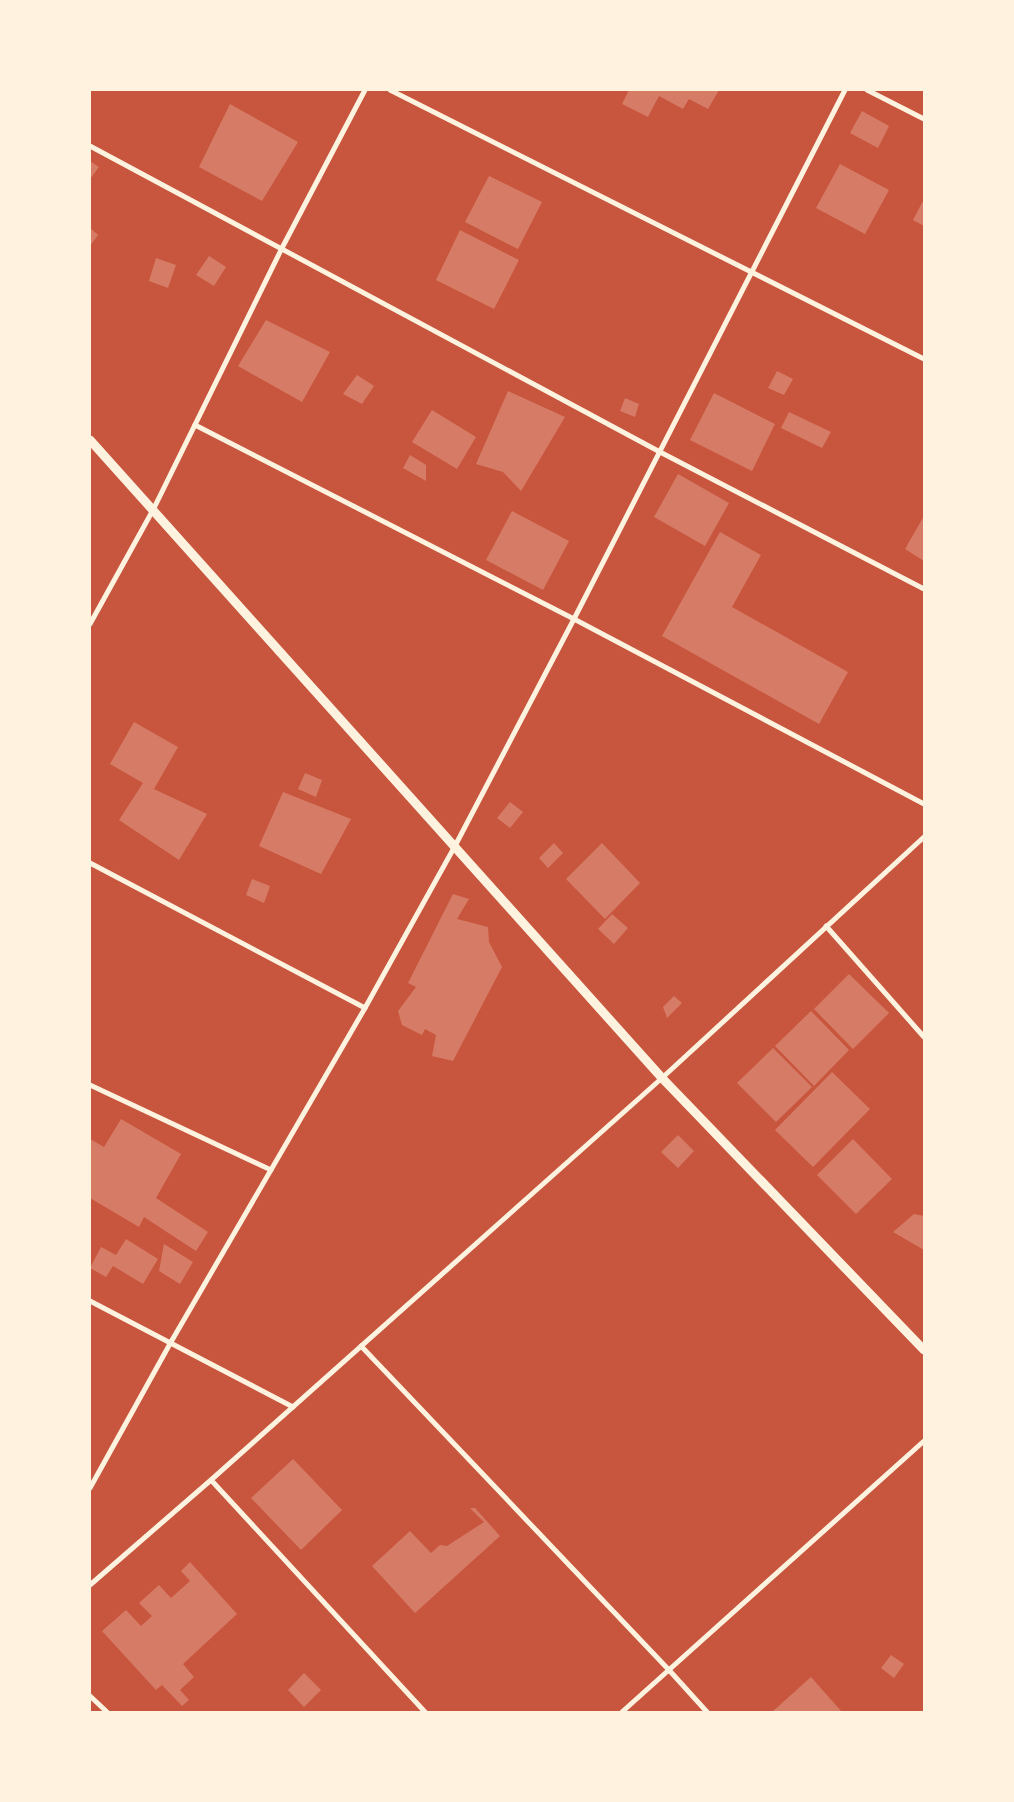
<svg xmlns="http://www.w3.org/2000/svg" width="1014" height="1802" viewBox="0 0 1014 1802" font-family="Jost,sans-serif">
<rect width="100%" height="100%" fill="#c8553d"/>
<g fill="#d67c66">
<path d="M 629,90 L 719,90 L 708,109 L 689,99 L 683,109 L 659,96 L 648,117 L 622,104 Z"/>
<path d="M 230,104 L 298,142 L 262,201 L 199,167 Z"/>
<path d="M 862,111 L 889,126 L 878,148 L 850,133 Z"/>
<path d="M 90,161 L 99,167 L 90,179 Z"/>
<path d="M 840,164 L 889,190 L 865,234 L 816,208 Z"/>
<path d="M 489,176 L 542,202 L 518,249 L 465,222 Z"/>
<path d="M 924,199 L 924,226 L 913,220 Z"/>
<path d="M 90,228 L 98,235 L 90,246 Z"/>
<path d="M 460,230 L 519,260 L 494,309 L 436,280 Z"/>
<path d="M 209,256 L 226,267 L 214,286 L 196,275 Z"/>
<path d="M 156,258 L 176,265 L 168,288 L 149,281 Z"/>
<path d="M 266,320 L 330,352 L 302,402 L 238,366 Z"/>
<path d="M 777,371 L 793,379 L 784,395 L 768,388 Z"/>
<path d="M 357,375 L 374,386 L 362,404 L 343,394 Z"/>
<path d="M 508,391 L 565,417 L 521,491 L 503,472 L 476,464 Z"/>
<path d="M 714,393 L 775,424 L 752,471 L 690,440 Z"/>
<path d="M 625,398 L 639,404 L 635,417 L 620,411 Z"/>
<path d="M 432,410 L 476,437 L 457,469 L 412,442 Z"/>
<path d="M 789,412 L 831,432 L 822,448 L 781,428 Z"/>
<path d="M 410,455 L 426,465 L 426,481 L 403,468 Z"/>
<path d="M 678,474 L 729,503 L 705,546 L 654,517 Z"/>
<path d="M 512,511 L 569,541 L 543,590 L 486,560 Z"/>
<path d="M 924,516 L 924,561 L 905,549 Z"/>
<path d="M 720,532 L 761,555 L 732,607 L 848,672 L 819,724 L 662,636 Z"/>
<path d="M 134,722 L 178,747 L 154,789 L 207,814 L 179,860 L 119,820 L 143,783 L 110,764 Z"/>
<path d="M 305,773 L 322,780 L 316,797 L 298,789 Z"/>
<path d="M 283,792 L 351,819 L 321,874 L 259,846 Z"/>
<path d="M 510,802 L 523,812 L 510,828 L 497,818 Z"/>
<path d="M 554,843 L 563,853 L 548,868 L 539,858 Z"/>
<path d="M 602,843 L 640,883 L 605,919 L 566,879 Z"/>
<path d="M 252,879 L 270,886 L 264,903 L 246,895 Z"/>
<path d="M 453,894 L 469,899 L 457,919 L 488,927 L 489,942 L 502,967 L 453,1061 L 432,1056 L 436,1035 L 425,1029 L 422,1035 L 402,1025 L 398,1011 L 416,987 L 408,983 Z"/>
<path d="M 612,914 L 628,928 L 614,944 L 598,929 Z"/>
<path d="M 849,974 L 889,1013 L 853,1049 L 814,1009 Z"/>
<path d="M 674,996 L 682,1003 L 667,1018 L 663,1007 Z"/>
<path d="M 811,1011 L 849,1050 L 814,1086 L 775,1046 Z"/>
<path d="M 773,1048 L 812,1087 L 776,1122 L 737,1083 Z"/>
<path d="M 832,1072 L 870,1109 L 813,1167 L 775,1130 Z"/>
<path d="M 121,1119 L 181,1154 L 156,1198 L 208,1232 L 196,1251 L 144,1217 L 139,1227 L 90,1198 L 90,1139 L 104,1147 Z"/>
<path d="M 678,1135 L 694,1151 L 678,1168 L 661,1152 Z"/>
<path d="M 853,1139 L 892,1179 L 856,1214 L 817,1175 Z"/>
<path d="M 914,1214 L 924,1216 L 924,1250 L 893,1232 Z"/>
<path d="M 126,1239 L 158,1259 L 143,1284 L 113,1266 L 106,1277 L 90,1268 L 101,1247 L 116,1255 Z"/>
<path d="M 164,1244 L 193,1262 L 180,1284 L 159,1271 Z"/>
<path d="M 293,1459 L 342,1510 L 301,1550 L 251,1498 Z"/>
<path d="M 470,1508 L 475,1508 L 500,1536 L 415,1613 L 372,1566 L 410,1531 L 431,1553 L 440,1545 L 447,1546 L 484,1522 Z"/>
<path d="M 190,1562 L 237,1614 L 183,1664 L 194,1677 L 180,1690 L 189,1700 L 182,1706 L 162,1685 L 156,1690 L 102,1631 L 126,1610 L 141,1626 L 152,1616 L 139,1603 L 159,1585 L 171,1598 L 190,1581 L 181,1571 Z"/>
<path d="M 891,1655 L 904,1664 L 894,1678 L 881,1668 Z"/>
<path d="M 304,1673 L 321,1690 L 304,1707 L 288,1690 Z"/>
<path d="M 811,1677 L 842,1712 L 772,1712 Z"/>
</g>
<g fill="none" stroke-linecap="round" stroke-linejoin="round">
<g stroke="#fff3e0" stroke-width="5">
<path d="M 390,90 L 924,359"/>
<path d="M 867,90 L 924,119"/>
<path d="M 90,146 L 660,452 L 924,589"/>
<path d="M 195,425 L 574,619 L 924,804"/>
<path d="M 90,624 L 153,510 L 282,248 L 365,90"/>
<path d="M 90,863 L 365,1008"/>
<path d="M 826,926 L 924,1037"/>
<path d="M 90,1085 L 271,1170"/>
<path d="M 90,1301 L 293,1407"/>
<path d="M 361,1346 L 669,1670 L 707,1712"/>
<path d="M 211,1480 L 425,1712"/>
<path d="M 90,1488 L 171,1342 L 365,1008 L 455,846 L 574,619 L 845,90"/>
<path d="M 90,1585 L 211,1480 L 662,1078 L 924,837"/>
<path d="M 90,1696 L 107,1712"/>
<path d="M 622,1712 L 924,1441"/>
</g>
<path stroke="#fff3e0" stroke-width="9" d="M 90,440 L 662,1078 L 924,1350"/>
</g>
<rect width="1014" height="1802" fill="none" stroke="#fff3e0" stroke-width="182"/>
</svg>
